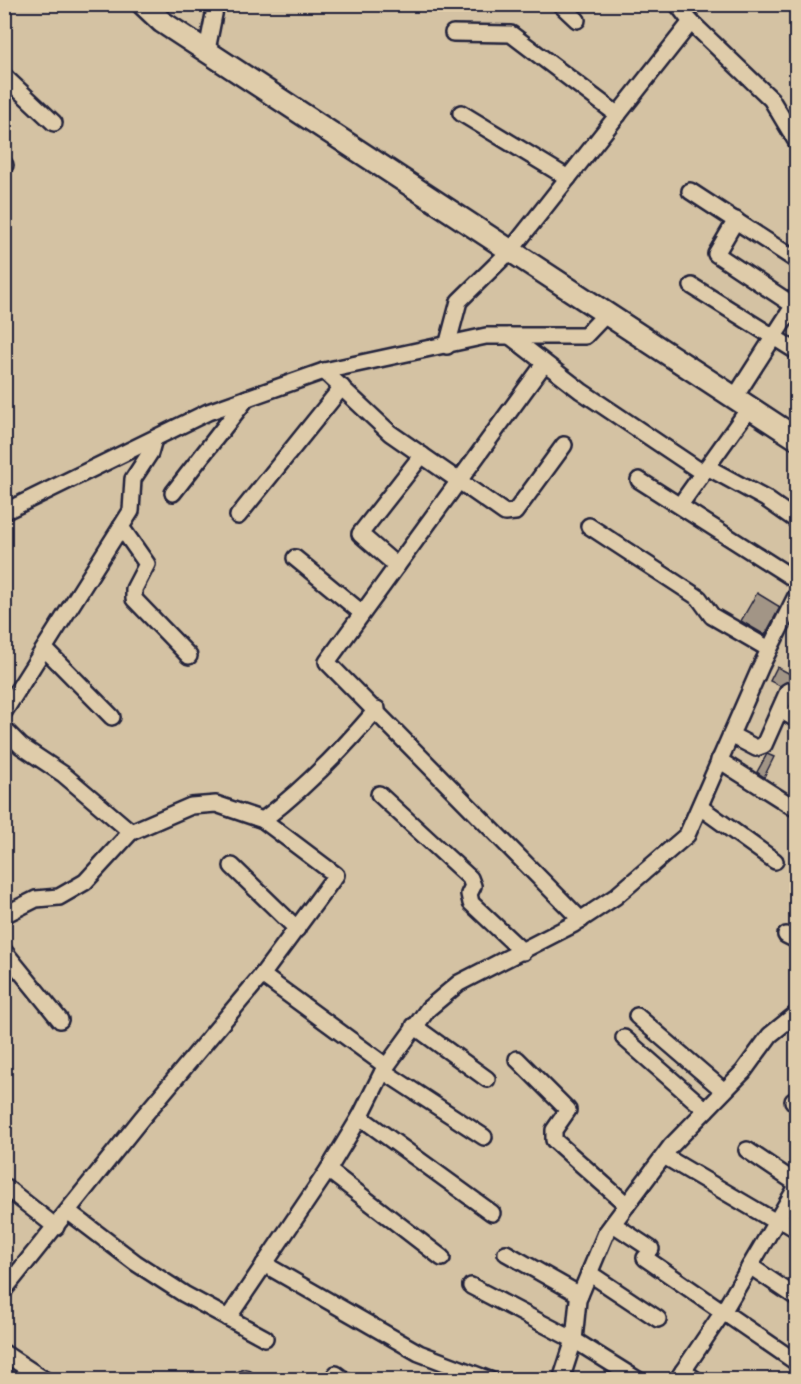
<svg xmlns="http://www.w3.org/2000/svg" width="801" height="1384" viewBox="0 0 801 1384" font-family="Itim,sans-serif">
<rect width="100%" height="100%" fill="#d4c2a3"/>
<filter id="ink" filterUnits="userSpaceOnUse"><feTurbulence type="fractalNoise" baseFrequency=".0167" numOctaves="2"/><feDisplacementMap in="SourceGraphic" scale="12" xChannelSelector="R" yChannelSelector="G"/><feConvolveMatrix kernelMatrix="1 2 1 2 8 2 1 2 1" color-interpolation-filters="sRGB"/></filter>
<g filter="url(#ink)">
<g fill="#a29586" stroke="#22223b" stroke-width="1.5">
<path d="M 757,593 L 780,607 L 765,635 L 741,621 Z"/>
<path d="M 777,667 L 796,677 L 796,686 L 788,681 L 780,686 L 770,681 Z"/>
<path d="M 767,754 L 774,757 L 764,777 L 757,772 Z"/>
</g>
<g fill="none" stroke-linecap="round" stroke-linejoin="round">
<defs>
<g id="minor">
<path d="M 560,4 L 577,20"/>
<path d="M 677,4 L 691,22 L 771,99 L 796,141"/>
<path d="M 453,33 L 511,34 L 618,115"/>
<path d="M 207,50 L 216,4"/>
<path d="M 4,76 L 54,123"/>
<path d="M 461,113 L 568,178"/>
<path d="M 4,164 L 5,165"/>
<path d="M 690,191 L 796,260"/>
<path d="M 736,220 L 716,254 L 796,307"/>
<path d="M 692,286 L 796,351"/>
<path d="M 510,336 L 581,391 L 703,473"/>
<path d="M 447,346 L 459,301 L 511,250 L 691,22"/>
<path d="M 544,364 L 327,662 L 581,920"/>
<path d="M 324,371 L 390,433 L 505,513 L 515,512 L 564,445"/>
<path d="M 735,397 L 796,302"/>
<path d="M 707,467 L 766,499 L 796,520"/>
<path d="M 639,480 L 796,580"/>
<path d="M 173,493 L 247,398"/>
<path d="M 680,505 L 750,407"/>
<path d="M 4,512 L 208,412 L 324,371 L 486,336 L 585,336 L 607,313"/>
<path d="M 238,516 L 342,387"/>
<path d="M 589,526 L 699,598 L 712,616 L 769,649"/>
<path d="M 121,527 L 147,564 L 134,589 L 134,599 L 189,656"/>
<path d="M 295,558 L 362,613"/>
<path d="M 397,566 L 360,534 L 422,455"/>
<path d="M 45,649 L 112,717"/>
<path d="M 780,710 L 796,719"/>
<path d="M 4,712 L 131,511 L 133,479 L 150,453 L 154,439"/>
<path d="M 4,729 L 21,746 L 63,774 L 131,832 L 85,882 L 59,897 L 36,899 L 4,915"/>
<path d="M 731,735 L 756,748 L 764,745 L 788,691"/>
<path d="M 719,760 L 793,807"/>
<path d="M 379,794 L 470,878 L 473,886 L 469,894 L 471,903 L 523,952"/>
<path d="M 700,807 L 775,861"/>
<path d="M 263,820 C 305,788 343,749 377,709"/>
<path d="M 232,866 L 297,929"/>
<path d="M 786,935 L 796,940"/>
<path d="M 4,951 L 60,1020"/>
<path d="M 262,975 L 386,1066"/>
<path d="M 637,1016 L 724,1091"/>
<path d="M 414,1026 L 487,1079"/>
<path d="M 624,1038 L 706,1110"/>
<path d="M 517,1059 L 568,1110 L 554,1130 L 554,1140 L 627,1205"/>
<path d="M 383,1071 L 484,1137"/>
<path d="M 793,1101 L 796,1104"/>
<path d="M 360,1117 L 492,1213"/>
<path d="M 747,1150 L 796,1183"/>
<path d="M 664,1156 L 776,1222"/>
<path d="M 328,1170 L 442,1258"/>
<path d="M 4,1186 L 56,1227"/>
<path d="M 69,1212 L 136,1263 L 184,1294 L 265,1338"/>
<path d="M 778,1218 L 796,1229"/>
<path d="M 613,1224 L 651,1249"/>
<path d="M 506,1253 L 580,1295"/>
<path d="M 645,1258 L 796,1362"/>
<path d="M 264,1264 L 419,1353 L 490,1380"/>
<path d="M 750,1266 L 796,1297"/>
<path d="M 589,1273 L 658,1319"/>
<path d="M 471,1286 L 574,1340 L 638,1380"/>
<path d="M 4,1290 L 142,1118 L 262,975 L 336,875 L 263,820 L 216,804 L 191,806 L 131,832"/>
<path d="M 228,1318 L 328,1170 L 360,1117 L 383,1071 L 428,1009 L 459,983 L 574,924 L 615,897 L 687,835 L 761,666 L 796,596"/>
<path d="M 4,1353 L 45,1380"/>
<path d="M 683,1371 L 696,1380"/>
<path d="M 336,1374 L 344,1380"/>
<path d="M 245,1378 L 247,1380"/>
<path d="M 561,1380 L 574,1340 L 578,1300 L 606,1233 L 671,1146 L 743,1072 L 770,1035 L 796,1014"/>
<path d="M 677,1380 L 723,1312 L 796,1188"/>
</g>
<path id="highway" d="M 143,4 L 162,22 L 796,438"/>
</defs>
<use href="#minor" stroke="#22223b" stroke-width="20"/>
<use href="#highway" stroke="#22223b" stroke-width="26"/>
<use href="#minor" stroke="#dfccaa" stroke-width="15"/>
<use href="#highway" stroke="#dfccaa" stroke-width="21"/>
</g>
</g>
<rect width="801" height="1384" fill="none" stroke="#dfccaa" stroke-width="24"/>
<rect x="12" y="12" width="777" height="1360" fill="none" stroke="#22223b" stroke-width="2" filter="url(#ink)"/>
</svg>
